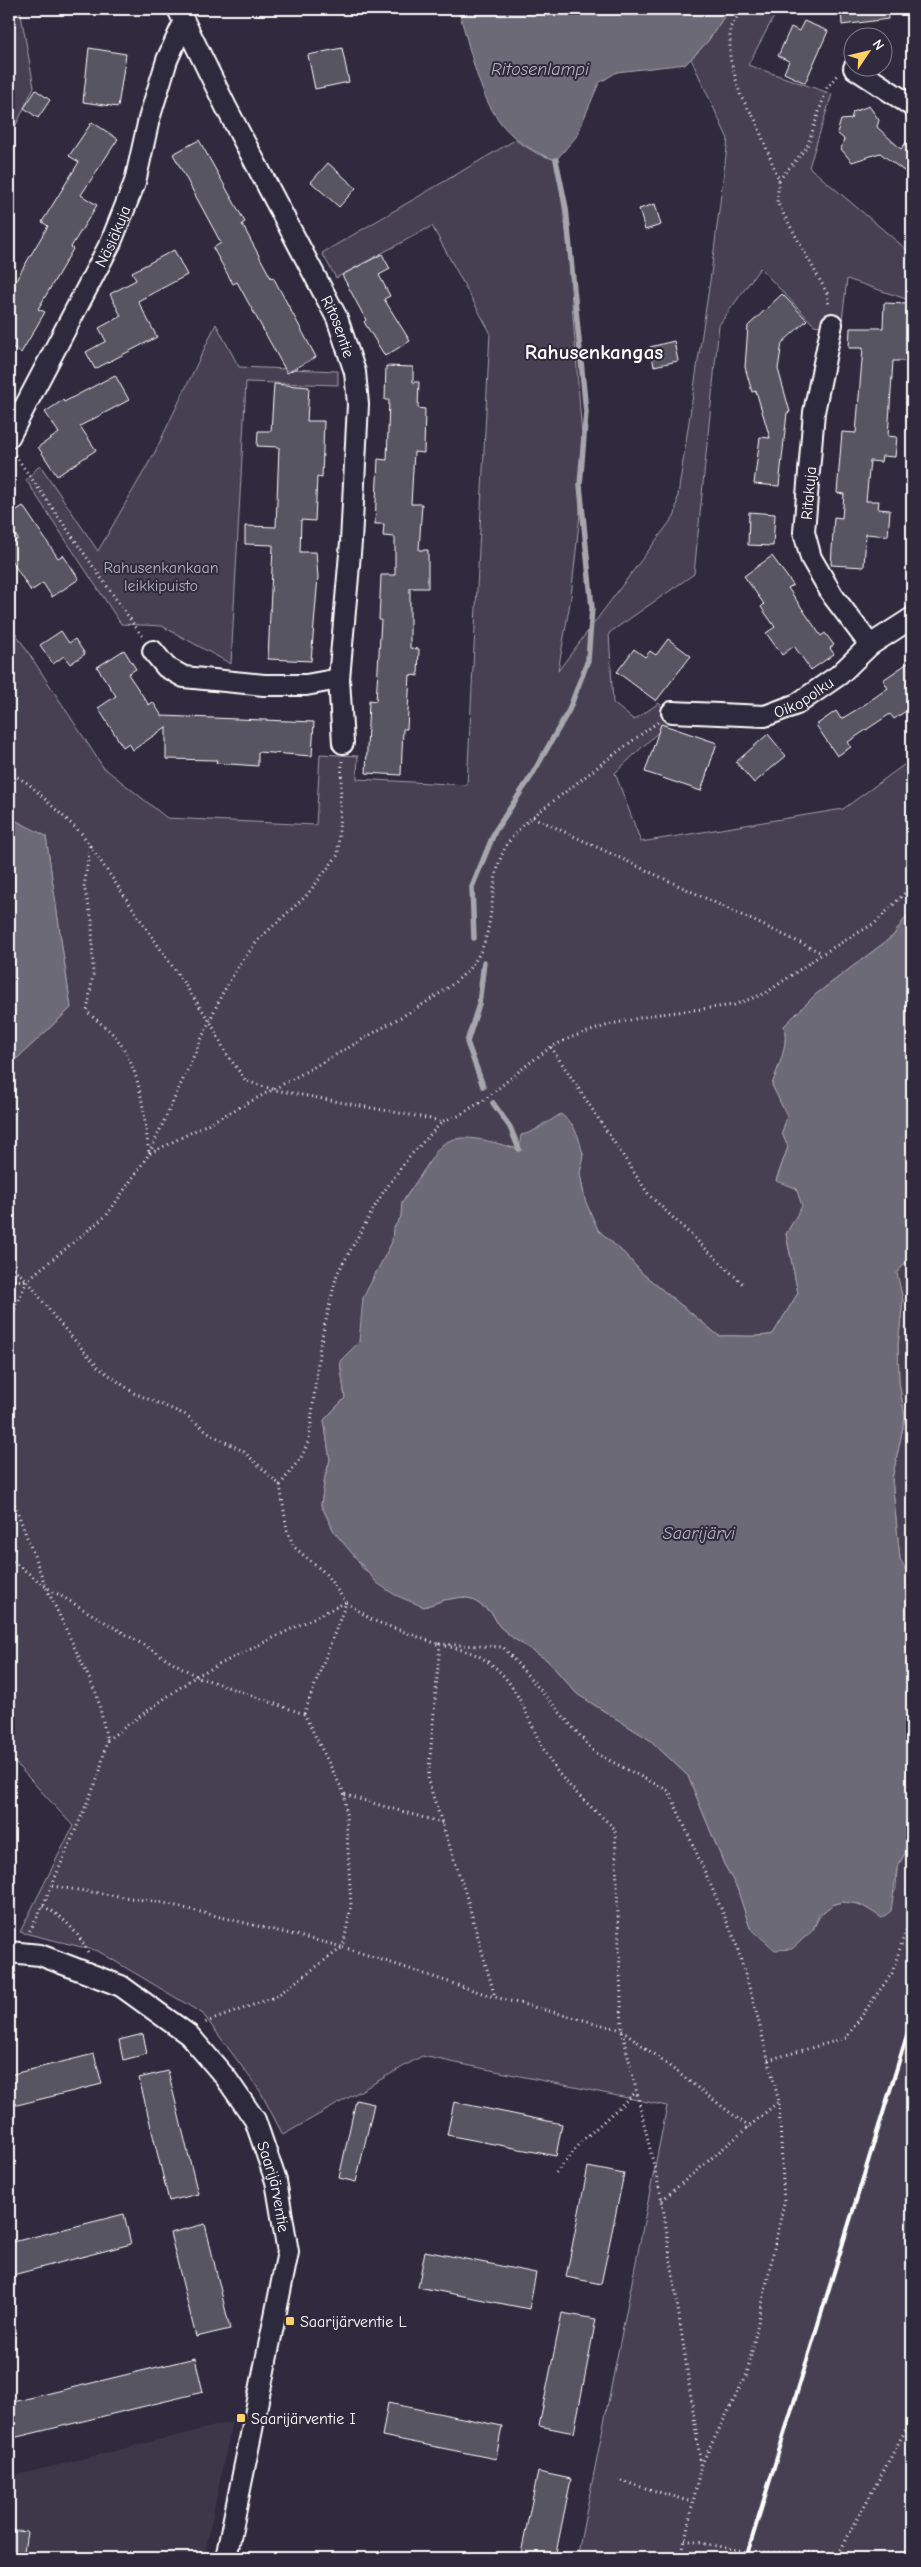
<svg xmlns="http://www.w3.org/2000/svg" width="921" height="2567" viewBox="0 0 921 2567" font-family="'Comic Neue',sans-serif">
<rect width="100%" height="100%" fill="#2f2a3d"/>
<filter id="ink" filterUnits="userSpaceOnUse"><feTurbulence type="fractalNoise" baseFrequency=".02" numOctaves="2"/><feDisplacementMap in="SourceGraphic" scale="10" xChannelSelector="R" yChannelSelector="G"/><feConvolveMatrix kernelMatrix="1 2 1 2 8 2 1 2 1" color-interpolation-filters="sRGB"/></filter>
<g filter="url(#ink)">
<path fill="#3c3749" d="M 232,2422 L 204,2558 L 9,2558 L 9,2477 Z"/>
<g fill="#464152" stroke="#a2a0a8">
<path d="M 9,9 L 20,9 L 34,87 L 9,140 Z"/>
<path d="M 729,9 L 778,9 L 748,65 L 832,94 L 809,167 L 912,254 L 912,301 L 847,279 L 841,329 L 814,325 L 760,268 L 719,325 L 694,574 L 609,633 L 613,703 L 634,720 L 659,703 L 671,720 L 615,773 L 641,842 L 843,809 L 912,759 L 912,908 L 893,936 L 815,995 L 784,1026 C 789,1047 778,1066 772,1085 L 787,1116 L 782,1133 L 788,1147 L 776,1180 L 796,1188 L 803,1206 L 786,1234 L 798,1293 L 773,1334 C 756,1338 738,1335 719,1336 L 643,1274 L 625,1254 L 598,1230 L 585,1201 L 580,1174 L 583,1154 L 572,1124 L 544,1123 L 530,1134 L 519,1149 L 460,1138 L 422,1174 L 402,1202 L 401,1217 L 393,1229 L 392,1242 L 385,1259 L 373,1276 L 359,1342 L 340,1361 L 345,1398 L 324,1420 L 330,1460 L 325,1477 L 321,1505 L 335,1533 L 356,1556 L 362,1568 L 424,1607 L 444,1600 L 462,1597 L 472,1599 L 492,1613 L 499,1626 L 513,1638 L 547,1660 L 577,1694 L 650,1740 L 688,1776 L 724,1864 L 737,1888 L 750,1928 L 813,1930 C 827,1894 854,1896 882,1918 L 896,1889 L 897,1868 L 912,1840 L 912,2558 L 577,2558 L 667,2106 L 422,2056 L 283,2135 L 260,2091 L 203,2014 L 98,1951 L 20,1932 L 73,1826 L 9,1756 L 9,1066 L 71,1008 L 46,837 L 9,817 L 9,623 L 103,767 L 167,818 L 316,825 L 320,754 L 358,756 L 357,779 L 467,785 L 490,332 L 432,226 L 336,278 L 322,253 L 515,140 L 538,154 L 556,160 L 567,236 L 582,436 L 580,514 L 571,597 L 558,671 L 675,515 L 711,274 L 728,139 L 691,59 L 708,41 Z"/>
<path d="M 216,324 L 239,367 L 338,371 L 338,385 L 246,382 L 231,664 L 162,626 L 121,624 L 26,480 L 40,465 L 98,551 L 155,452 Z"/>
<path d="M 912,1255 L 912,1581 L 900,1559 L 892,1479 L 905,1418 L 899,1382 L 898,1345 L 903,1300 L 896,1273 Z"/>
</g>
<g fill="#6d6a77" stroke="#a7a6ad">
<path d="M 458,9 L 729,9 L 708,41 L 686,64 L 617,72 L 599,83 L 576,137 L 556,160 C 481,135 479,75 458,9 Z"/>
<path d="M 9,817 L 46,836 L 71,1008 L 9,1066 Z"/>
<path d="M 912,908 L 912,1255 L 897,1273 L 903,1300 L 898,1345 L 899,1382 L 905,1418 L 892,1479 L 900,1559 L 912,1581 L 912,1840 L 897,1868 L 891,1911 L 882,1918 L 860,1904 L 843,1902 L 834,1904 L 819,1915 L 813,1930 L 792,1949 L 775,1950 L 750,1928 L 737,1888 L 724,1864 L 688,1776 L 650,1740 L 577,1694 L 547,1660 L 513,1638 L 499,1626 L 492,1613 L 472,1599 L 462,1597 L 444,1600 L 424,1607 L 395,1595 L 377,1583 L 335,1533 L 321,1505 L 325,1477 L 330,1460 L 324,1420 L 345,1398 L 340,1361 L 359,1342 L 363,1298 L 392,1242 L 393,1229 L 401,1217 L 402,1203 L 438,1149 C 456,1127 495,1144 519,1149 L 521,1135 C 535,1133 548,1121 561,1114 L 572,1124 L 578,1136 L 583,1154 L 580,1174 L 585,1200 L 598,1230 L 625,1254 L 643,1274 L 719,1336 C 738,1335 756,1338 773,1334 L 798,1293 L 786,1234 L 802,1206 L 796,1188 L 776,1181 L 788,1147 L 782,1133 L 787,1116 L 772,1085 C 778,1066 789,1046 784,1026 L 815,995 L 893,936 Z"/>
</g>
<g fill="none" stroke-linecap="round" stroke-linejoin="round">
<g stroke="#a7a6ad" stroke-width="5.5">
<path d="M 474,938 L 472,887 L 495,831 L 532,775 L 569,710 L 588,660 L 592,608 L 580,485 L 586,412 L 566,208 L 556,160"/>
<path d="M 483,1086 L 467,1042 L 479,1004 L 484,962"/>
<path d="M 493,1103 L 510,1127 L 519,1149"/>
</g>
</g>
<g fill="#595564" stroke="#fff">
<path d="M 841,9 L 887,9 L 888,19 L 842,25 Z"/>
<path d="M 804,21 L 828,31 L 805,83 L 784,73 L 789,61 L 778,56 L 791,27 L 799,31 Z"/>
<path d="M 89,48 L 126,54 L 118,107 L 83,102 Z"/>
<path d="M 342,48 L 349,82 L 315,89 L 308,55 Z"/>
<path d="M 36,90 L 50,100 L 38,118 L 24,108 Z"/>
<path d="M 869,106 L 879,120 L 877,127 L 901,149 L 912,135 L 912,177 L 880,153 L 852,162 L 841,149 L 844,139 L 837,133 L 841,120 L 851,119 L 853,112 Z"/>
<path d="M 92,122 L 118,139 L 81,195 L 97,205 L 71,247 L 73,249 L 38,309 L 45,312 L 21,353 L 9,345 L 9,298 L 15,287 L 13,285 L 48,226 L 42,222 L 79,162 L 69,156 Z"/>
<path d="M 199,140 L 245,222 L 242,224 L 271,278 L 273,277 L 316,357 L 287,373 L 237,282 L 233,284 L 213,248 L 221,243 L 173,154 Z"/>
<path d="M 328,163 L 356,188 L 339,207 L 311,182 Z"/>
<path d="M 655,204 L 661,225 L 645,230 L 639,209 Z"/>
<path d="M 174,250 L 187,275 L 138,301 L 157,337 L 95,369 L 86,352 L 106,341 L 99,328 L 121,316 L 110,294 L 136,280 L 132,272 Z"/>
<path d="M 382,254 L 390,269 L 379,275 L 390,296 L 384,299 L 410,341 L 385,356 L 364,322 L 366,320 L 342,275 Z"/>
<path d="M 782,294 L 807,320 L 782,343 L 778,369 L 790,412 L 787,413 L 779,486 L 754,484 L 760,437 L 770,438 L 756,391 L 752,392 L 745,367 L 748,326 Z"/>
<path d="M 884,303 L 908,304 L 912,329 L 906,361 L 893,361 L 888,436 L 897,437 L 895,457 L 882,456 L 881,462 L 870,461 L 866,501 L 879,501 L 878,509 L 890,510 L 888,536 L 866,534 L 864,567 L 831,565 L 834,517 L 842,518 L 844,494 L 837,493 L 842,432 L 856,433 L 863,348 L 849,348 L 850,328 L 883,328 Z"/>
<path d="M 674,341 L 678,361 L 654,366 L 650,347 Z"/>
<path d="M 386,366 L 413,367 L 413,382 L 419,382 L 418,408 L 425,409 L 424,453 L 414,452 L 411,504 L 422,504 L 419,550 L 428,550 L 428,588 L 410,588 L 410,648 L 419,649 L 418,676 L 410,675 L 407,729 L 403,729 L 401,775 L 366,773 L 369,700 L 376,701 L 381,620 L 379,620 L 381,575 L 395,575 L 395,537 L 383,536 L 384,524 L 375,524 L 378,459 L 387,460 L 389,400 L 385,400 Z"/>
<path d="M 115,375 L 129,400 L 80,426 L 96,450 L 57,476 L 38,447 L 59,433 L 45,412 L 63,400 L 64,402 Z"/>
<path d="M 274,384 L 309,387 L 307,421 L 324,421 L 322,478 L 317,477 L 315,521 L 301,520 L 300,552 L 316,552 L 318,577 L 311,661 L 268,659 L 273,545 L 245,544 L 245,526 L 276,527 L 279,447 L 257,446 L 258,431 L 271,431 Z"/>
<path d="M 23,506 L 58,558 L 63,555 L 79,579 L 52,597 L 43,583 L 31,591 L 9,557 L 9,545 L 18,539 L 9,525 L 9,515 Z"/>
<path d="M 749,512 L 775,514 L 773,546 L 748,545 Z"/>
<path d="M 772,556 L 793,585 L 788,588 L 821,636 L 825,633 L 834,645 L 830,648 L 834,654 L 811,670 L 794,646 L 782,655 L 766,633 L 775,627 L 761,607 L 764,604 L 744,576 Z"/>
<path d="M 61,631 L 69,643 L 75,639 L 85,654 L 70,664 L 64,656 L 53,664 L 40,645 Z"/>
<path d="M 668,639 L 691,656 L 656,701 L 617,672 L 634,649 L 645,657 L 650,651 L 656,655 Z"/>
<path d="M 124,650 L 136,669 L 128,674 L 149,705 L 153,702 L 162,716 L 314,722 L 312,756 L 258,752 L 258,766 L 216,763 L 217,760 L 166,759 L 166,727 L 133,750 L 129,743 L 123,747 L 98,708 L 116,696 L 97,667 Z"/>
<path d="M 912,660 L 912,707 L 894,719 L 890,714 L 848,742 L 851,747 L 837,756 L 816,725 L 836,711 L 841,719 L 861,707 L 888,688 L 883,680 Z"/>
<path d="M 661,724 L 717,743 L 701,791 L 645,772 Z"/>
<path d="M 768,734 L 786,756 L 754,783 L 736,762 Z"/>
<path d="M 143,2034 L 147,2054 L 123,2060 L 119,2040 Z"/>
<path d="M 94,2054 L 102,2084 L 9,2107 L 9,2075 Z"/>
<path d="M 168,2071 L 198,2194 L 169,2201 L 139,2078 Z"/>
<path d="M 356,2100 L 374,2104 L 356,2182 L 339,2178 Z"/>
<path d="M 454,2102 L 562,2124 L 556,2156 L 447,2135 Z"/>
<path d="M 588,2167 L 624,2174 L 601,2284 L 566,2277 Z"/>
<path d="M 124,2214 L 131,2244 L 9,2276 L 9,2243 Z"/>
<path d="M 205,2224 L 230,2329 L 196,2337 L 170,2233 Z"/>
<path d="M 425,2251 L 536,2273 L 529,2309 L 418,2287 Z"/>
<path d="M 562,2313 L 596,2319 L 574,2433 L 539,2426 Z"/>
<path d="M 195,2358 L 203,2392 L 9,2439 L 9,2403 Z"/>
<path d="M 388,2403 L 502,2426 L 496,2459 L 382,2436 Z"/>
<path d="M 538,2472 L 571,2479 L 555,2558 L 520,2558 Z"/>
<path d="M 9,2530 L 27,2532 L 23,2558 L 9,2558 Z"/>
</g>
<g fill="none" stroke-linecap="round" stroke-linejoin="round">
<defs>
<g id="minor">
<path id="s1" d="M 178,9 L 226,107 L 337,318 L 355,372 L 358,404 L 351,542 L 339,679 L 343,743"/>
<path d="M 854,68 L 912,106"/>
<path d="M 832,324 L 814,412 L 804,532 L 811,558 L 833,596 L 870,645"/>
<path id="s2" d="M 9,437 L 111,242 L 135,182 L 149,119 L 167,60 L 184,22"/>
<path d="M 153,651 L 166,667 L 184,677 L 264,685 L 306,685 L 339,679"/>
<path id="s3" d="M 672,712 L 765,716 L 797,704 L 839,675 L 870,645 L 912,618"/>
<path id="s4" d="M 9,1952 L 40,1955 L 121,1986 L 189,2035 L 226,2078 L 255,2120 L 276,2181 L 288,2252 L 226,2558"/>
</g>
</defs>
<use href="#minor" stroke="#fff" stroke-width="24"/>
<g stroke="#fff" stroke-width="3" stroke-dasharray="1 4" stroke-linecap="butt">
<path d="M 742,9 L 730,28 L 730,58 L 741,97 L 755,119 L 779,180 L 777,202 L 827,293 L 829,306"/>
<path d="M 779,180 L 807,147 L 827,88 L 837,75"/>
<path d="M 15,455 L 142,636"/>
<path d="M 9,772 L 29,784 L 82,834 L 211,1023 L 226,1053 L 246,1081 L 275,1090 L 442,1121"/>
<path d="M 533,817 L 822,953"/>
<path d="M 90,846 L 84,887 L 92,920 L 93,975 L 87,1011 C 96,1021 110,1029 118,1040 C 142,1074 144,1114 149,1154 C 228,1114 306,1073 382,1028 C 410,1011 452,991 472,965 C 499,931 486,883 506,846 C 517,826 546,807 564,793 C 595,769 626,745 658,722"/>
<path d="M 551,1047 L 649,1195 L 745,1286"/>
<path d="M 9,1265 L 27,1280 L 56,1319 L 98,1367 L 134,1393 L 186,1415 L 212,1435 L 243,1451 L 280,1485 L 287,1530 L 294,1547 L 325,1573 L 346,1602 L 372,1620 L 440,1645"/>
<path d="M 9,1281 L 27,1280"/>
<path d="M 9,1323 L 27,1280 L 107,1215 L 149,1154 L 221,996 L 239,965 L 260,938 L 306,896 L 338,855 L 342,761"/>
<path d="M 280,1485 L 302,1456 L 309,1440 L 320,1345 L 337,1274 L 382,1194 L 408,1158 L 443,1121 L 458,1116 L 484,1100 L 528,1064 L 551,1047 L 572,1037 L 612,1024 L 653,1015 L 734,1005 L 766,993 L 822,954 L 875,923 L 912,886"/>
<path d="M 9,1490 L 46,1587 L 97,1695 L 107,1740 L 99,1775 L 43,1906 L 29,1932"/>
<path d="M 9,1558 L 46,1587 L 196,1676 L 304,1714 L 345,1795 L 351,1906 L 343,1947 L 494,1997"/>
<path d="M 446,1646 C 455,1648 464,1650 472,1653 C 518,1672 526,1721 549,1759 C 565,1786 593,1808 615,1829 L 622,2030 L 662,2200 L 701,2465 L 681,2558"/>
<path d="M 304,1714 L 346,1603"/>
<path d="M 107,1740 L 196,1676 L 346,1602"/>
<path d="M 345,1795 L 442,1823"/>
<path d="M 52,1886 L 164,1903 L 343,1947 L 275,1997 L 204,2023"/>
<path d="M 43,1906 C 64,1918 78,1931 88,1953"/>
<path d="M 768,2060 L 846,2038 L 892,1973 L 912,1912"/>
<path d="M 556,2173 L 583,2140 L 636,2092"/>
<path d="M 662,2200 L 778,2102"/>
<path d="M 701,2465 L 747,2374 L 784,2203 L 779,2102 L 755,2007 L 735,1940 L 669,1791 L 595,1753 L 503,1647 L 440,1644 L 428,1781 L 466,1895 L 495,1997 L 622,2030 L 749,2127"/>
<path d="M 621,2481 L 693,2502"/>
<path d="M 685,2540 L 748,2552 L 839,2553 L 837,2558"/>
<path d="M 843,2558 L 839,2553 L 912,2418"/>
</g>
<use href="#minor" stroke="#2f2a3d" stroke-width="20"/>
<path stroke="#fff" stroke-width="4" d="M 746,2558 L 912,2019"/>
</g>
</g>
<g fill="#ffd166" stroke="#2f2a3d" stroke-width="2">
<rect x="285" y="2316" width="10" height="10" rx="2.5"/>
<rect x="236" y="2413" width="10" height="10" rx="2.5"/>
</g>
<g text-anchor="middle" stroke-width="4" stroke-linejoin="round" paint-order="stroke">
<g font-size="16" fill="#fff" stroke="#2f2a3d">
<text dy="6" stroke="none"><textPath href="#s2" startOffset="226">Näsiäkuja</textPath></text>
<text dy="6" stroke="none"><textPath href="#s1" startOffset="356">Ritosentie</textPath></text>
<text transform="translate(808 493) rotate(-85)" y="6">Ritakuja</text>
<text dy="6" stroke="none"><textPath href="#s3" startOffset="136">Oikopolku</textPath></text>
<text dy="6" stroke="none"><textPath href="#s4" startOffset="379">Saarijärventie</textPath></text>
</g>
<g font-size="16" fill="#b5b3ba" stroke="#2f2a3d">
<text x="161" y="573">Rahusenkankaan<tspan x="161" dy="18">leikkipuisto</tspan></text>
</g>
<g font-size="16" fill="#fff" stroke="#2f2a3d" text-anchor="start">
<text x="300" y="2327">Saarijärventie L</text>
<text x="251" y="2424">Saarijärventie I</text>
</g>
<g font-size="18" font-style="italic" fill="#b6b4bb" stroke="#2f2a3d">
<text x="540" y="75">Ritosenlampi</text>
<text x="699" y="1539">Saarijärvi</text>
</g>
<g font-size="21" font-weight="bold" fill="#fff" stroke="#2f2a3d">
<text x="594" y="359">Rahusenkangas</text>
</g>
</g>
<rect width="921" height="2567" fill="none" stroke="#2f2a3d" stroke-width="30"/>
<rect x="15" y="15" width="891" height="2537" fill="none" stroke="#fff" stroke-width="2" filter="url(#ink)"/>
<g transform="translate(868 52) rotate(55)"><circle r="24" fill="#2f2a3d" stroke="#827f8b"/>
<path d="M0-4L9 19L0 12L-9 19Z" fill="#ffd166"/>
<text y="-8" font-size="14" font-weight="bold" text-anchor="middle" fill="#ffffff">N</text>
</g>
</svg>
